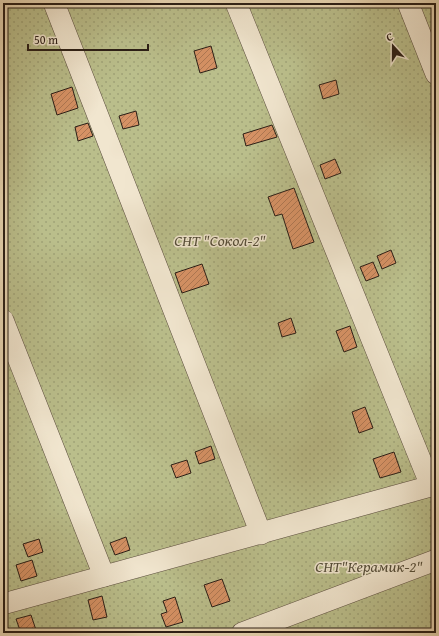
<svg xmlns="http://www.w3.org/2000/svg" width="439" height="636" viewBox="0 0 439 636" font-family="'Gentium Book Plus',serif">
<defs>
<pattern id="green-dots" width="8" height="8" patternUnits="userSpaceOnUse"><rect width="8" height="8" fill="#babe8b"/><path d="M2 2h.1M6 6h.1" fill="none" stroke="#a0a377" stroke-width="1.8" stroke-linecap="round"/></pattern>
<pattern id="building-hatch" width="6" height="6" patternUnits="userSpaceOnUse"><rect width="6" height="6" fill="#d69265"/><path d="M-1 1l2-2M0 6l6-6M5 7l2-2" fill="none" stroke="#ae7752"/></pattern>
</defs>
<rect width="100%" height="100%" fill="#ead8b5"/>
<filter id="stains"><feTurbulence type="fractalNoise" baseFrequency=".005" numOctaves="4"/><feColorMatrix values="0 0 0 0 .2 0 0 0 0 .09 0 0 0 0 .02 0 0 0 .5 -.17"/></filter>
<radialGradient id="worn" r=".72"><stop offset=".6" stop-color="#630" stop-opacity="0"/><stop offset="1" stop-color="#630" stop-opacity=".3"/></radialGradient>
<rect fill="url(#green-dots)" stroke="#726e50" x="3" y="3" width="433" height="630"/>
<g fill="url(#building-hatch)" stroke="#2a1e16">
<path d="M 211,46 L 217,68 L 200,73 L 194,51 Z"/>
<path d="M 336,80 L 339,94 L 323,99 L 319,85 Z"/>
<path d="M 72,87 L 78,108 L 57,115 L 51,94 Z"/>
<path d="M 136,111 L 139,125 L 123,129 L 119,116 Z"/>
<path d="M 88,123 L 93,136 L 78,141 L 75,127 Z"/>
<path d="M 272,125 L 277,137 L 246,146 L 243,134 Z"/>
<path d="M 335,159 L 341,173 L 325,179 L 320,165 Z"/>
<path d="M 294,188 L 314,242 L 293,249 L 282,214 L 275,216 L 268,197 Z"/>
<path d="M 391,250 L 396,263 L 382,269 L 377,256 Z"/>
<path d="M 373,262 L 379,276 L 366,281 L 360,267 Z"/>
<path d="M 202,264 L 209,284 L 182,293 L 175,273 Z"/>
<path d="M 291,318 L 296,333 L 282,337 L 278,323 Z"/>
<path d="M 350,326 L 357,347 L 344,352 L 336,331 Z"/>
<path d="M 365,407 L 373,428 L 359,433 L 352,412 Z"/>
<path d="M 211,446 L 215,459 L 199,464 L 195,452 Z"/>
<path d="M 394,452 L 401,472 L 380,478 L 373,459 Z"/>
<path d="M 187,460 L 191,473 L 176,478 L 171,465 Z"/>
<path d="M 126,537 L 130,550 L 115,555 L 110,543 Z"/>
<path d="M 39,539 L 43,552 L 28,557 L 23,544 Z"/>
<path d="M 32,560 L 37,576 L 21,581 L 16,565 Z"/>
<path d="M 222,579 L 230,601 L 212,607 L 204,585 Z"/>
<path d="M 102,596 L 107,617 L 93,620 L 88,600 Z"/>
<path d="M 175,597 L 183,622 L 166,627 L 161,614 L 167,612 L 163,601 Z"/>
<path d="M 31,615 L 36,630 L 27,633 L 21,633 L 16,619 Z"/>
</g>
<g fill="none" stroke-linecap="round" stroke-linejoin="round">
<defs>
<g id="minor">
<path d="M 54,3 L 261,534"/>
<path d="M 236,3 L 431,486"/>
<path d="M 408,3 L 436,74"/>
<path d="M 3,320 L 104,576"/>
<path d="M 3,604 L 431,486 L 436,486"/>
<path d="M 242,633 L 436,560"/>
</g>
</defs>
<use href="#minor" stroke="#5a4c3e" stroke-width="22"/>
<use href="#minor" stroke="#f1e6cf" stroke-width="21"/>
</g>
<g text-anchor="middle" stroke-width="3" stroke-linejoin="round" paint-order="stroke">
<g font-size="16" font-style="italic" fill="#554e39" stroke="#f1e6cf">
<text x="220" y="246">СНТ "Сокол-2"</text>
<text x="369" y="572">СНТ"Керамик-2"</text>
</g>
</g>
<rect width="439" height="636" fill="none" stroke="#ead8b5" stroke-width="16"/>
<rect x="4" y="4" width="431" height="628" fill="none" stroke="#2a1e16" stroke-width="2"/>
<rect x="8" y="8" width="423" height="620" fill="none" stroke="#2a1e16"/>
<g transform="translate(393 46) rotate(339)" stroke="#f1e6cf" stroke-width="3" paint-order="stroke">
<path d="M0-3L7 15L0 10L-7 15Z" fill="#2a1e16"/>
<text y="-6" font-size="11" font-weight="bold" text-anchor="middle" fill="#2a1e16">С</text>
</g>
<path d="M28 44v6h120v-6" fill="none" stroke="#2a1e16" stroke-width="2"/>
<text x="34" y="44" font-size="12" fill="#2a1e16" stroke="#f1e6cf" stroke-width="3" paint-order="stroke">50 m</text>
<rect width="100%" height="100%" filter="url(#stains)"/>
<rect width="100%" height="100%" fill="url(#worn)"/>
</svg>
